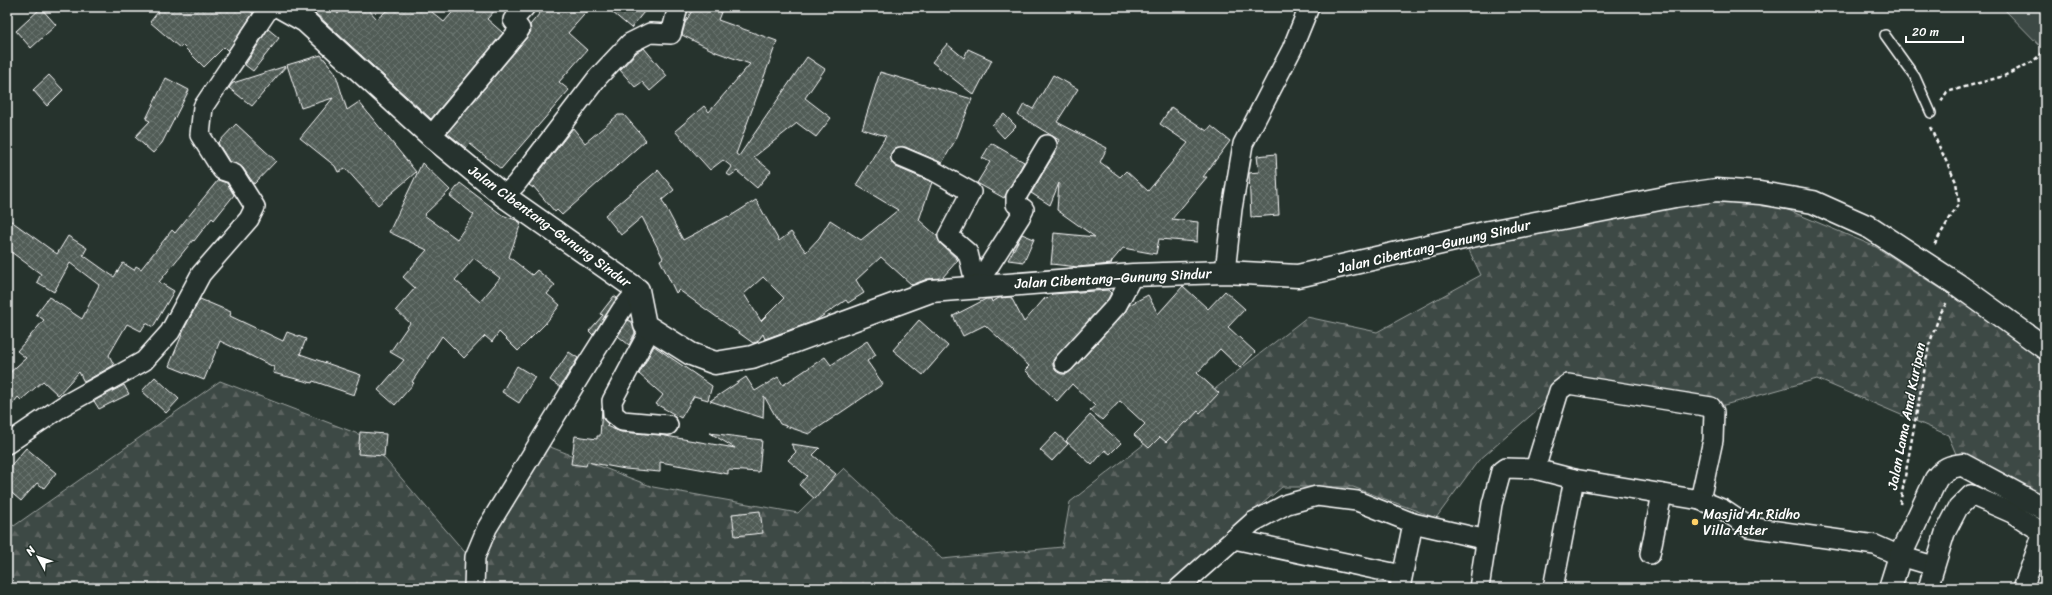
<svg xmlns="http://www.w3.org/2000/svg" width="2052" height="595" viewBox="0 0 2052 595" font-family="Sriracha,sans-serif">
<defs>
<pattern id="forest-firs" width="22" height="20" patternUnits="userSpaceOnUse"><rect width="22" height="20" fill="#3e4944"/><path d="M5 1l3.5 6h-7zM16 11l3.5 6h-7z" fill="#5b6460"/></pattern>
<pattern id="building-cross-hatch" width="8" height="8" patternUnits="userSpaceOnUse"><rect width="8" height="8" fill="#515c57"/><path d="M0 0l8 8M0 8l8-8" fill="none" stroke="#6b7470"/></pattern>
</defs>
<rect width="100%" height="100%" fill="#26332d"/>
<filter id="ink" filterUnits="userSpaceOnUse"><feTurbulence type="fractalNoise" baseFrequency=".025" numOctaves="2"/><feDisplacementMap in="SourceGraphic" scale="8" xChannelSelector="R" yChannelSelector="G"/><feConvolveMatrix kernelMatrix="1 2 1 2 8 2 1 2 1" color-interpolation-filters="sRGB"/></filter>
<g filter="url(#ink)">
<path fill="#3e4944" stroke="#9ea4a2" d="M 2003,7 L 2045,7 L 2045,51 L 2002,7 Z"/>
<path fill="url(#forest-firs)" stroke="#9ea4a2" d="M 1687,199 L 1769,202 L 1876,247 L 2045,356 L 2045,518 L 1967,480 L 1948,435 L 1817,379 L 1710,409 L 1559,391 L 1478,461 L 1436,518 L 1353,487 L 1282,487 L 1163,588 L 7,588 L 7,519 L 14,526 L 220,381 L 366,437 L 469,557 L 535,441 L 653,487 L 798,513 L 844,468 L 942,559 L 1062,547 L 1070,502 L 1307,317 L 1377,332 L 1481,275 L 1466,244 Z"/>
<g fill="url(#building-cross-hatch)" stroke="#fff" fill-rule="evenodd">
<path d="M 162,7 L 245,7 L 253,13 L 228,51 L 224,47 L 204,67 L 182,45 L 180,48 L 150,22 Z"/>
<path d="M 321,7 L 331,7 L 338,14 L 345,7 L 366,7 L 377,19 L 391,7 L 426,7 L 444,22 L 457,7 L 498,7 L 487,19 L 503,33 L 431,119 L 315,13 Z"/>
<path d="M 545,7 L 591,7 L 568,33 L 587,50 L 559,82 L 569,90 L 501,169 L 470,144 L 466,148 L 447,133 L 528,36 L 531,31 L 530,25 Z"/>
<path d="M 606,7 L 648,7 L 631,28 Z"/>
<path d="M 694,7 L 723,7 L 718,20 L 777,41 L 736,154 L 739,156 L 807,57 L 825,69 L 805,98 L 831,118 L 816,137 L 797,123 L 754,157 L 771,171 L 757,188 L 737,171 L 730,176 L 727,174 L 732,167 L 723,160 L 710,170 L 675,131 L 704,106 L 709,112 L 750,64 L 716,52 L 682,35 L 685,23 Z"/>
<path d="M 41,8 L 56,25 L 31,48 L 16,31 Z"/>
<path d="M 268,29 L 279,38 L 253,71 L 245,65 Z"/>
<path d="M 947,44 L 964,58 L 968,49 L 992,60 L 974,95 L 932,62 Z"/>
<path d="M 644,48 L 667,76 L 650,91 L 642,82 L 635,87 L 620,70 L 637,52 Z"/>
<path d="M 321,55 L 335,72 L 347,110 L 359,102 L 416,172 L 378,205 L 346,169 L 338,172 L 335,166 L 300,138 L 333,98 L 301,108 L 287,65 Z"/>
<path d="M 286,66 L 252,106 L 229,88 L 233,83 Z"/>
<path d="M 880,72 L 972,99 L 956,139 L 942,163 L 905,147 L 895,148 L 891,153 L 892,163 L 896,167 L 932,182 L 919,220 L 937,236 L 941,244 L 958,260 L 942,278 L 927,279 L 912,285 L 881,257 L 856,280 L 864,293 L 848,303 L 846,300 L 815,321 L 765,339 L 763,334 L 757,342 L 753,343 L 679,290 L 676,293 L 660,260 L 663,258 L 642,217 L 621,235 L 605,215 L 658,170 L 674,190 L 662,200 L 683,240 L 728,216 L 729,217 L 756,200 L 779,241 L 791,232 L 806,252 L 819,238 L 830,220 L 861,240 L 898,210 L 856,185 L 886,136 L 862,129 ZM 763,277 L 784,298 L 761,321 L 744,294 Z"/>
<path d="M 49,75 L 63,90 L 47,106 L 33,90 Z"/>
<path d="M 1053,75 L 1078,89 L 1057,122 L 1107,148 L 1100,162 L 1120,177 L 1126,171 L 1148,191 L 1188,143 L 1160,124 L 1171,107 L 1207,131 L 1211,126 L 1230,141 L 1203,177 L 1207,177 L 1172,219 L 1198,222 L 1197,242 L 1159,239 L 1156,254 L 1123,248 L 1112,261 L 1111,264 L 1078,267 L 1051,264 L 1054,233 L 1095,237 L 1057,210 L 1059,183 L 1050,205 L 1031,193 L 1056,151 L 1059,140 L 1018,115 L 1024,104 L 1033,109 Z"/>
<path d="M 166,78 L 189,90 L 162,143 L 153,153 L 135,137 L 150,121 L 146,119 Z"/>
<path d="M 1004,114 L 1016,126 L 1004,138 L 992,125 Z"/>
<path d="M 618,115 L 624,115 L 646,140 L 562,215 L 557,210 L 555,212 L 533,186 L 533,188 L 529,185 L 573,128 L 585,143 Z"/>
<path d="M 236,124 L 276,161 L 254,184 L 243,168 L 229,161 L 218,143 Z"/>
<path d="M 991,143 L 1024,162 L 1004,198 L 977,183 L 990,162 L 982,158 Z"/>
<path d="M 1276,154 L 1279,215 L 1251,217 L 1249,173 L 1259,172 L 1257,156 Z"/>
<path d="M 422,163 L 450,190 L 424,215 L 457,239 L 474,215 L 450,196 L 460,183 L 502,215 L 516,220 L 521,223 L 509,257 L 532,275 L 537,270 L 555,285 L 547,294 L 560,305 L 545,324 L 518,351 L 499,332 L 492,342 L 485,336 L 464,358 L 442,336 L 412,382 L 414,383 L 395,405 L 378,390 L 404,360 L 390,352 L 410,323 L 396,310 L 415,288 L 403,277 L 427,250 L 389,232 ZM 474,258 L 500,278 L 480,302 L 455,280 Z"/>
<path d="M 218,180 L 227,183 L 234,195 L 214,220 L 212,218 L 194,241 L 193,240 L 159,282 L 174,291 L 153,327 L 146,323 L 141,331 L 127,324 L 109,355 L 114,365 L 84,382 L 79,372 L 58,395 L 43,381 L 21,400 L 18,397 L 7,411 L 7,375 L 26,358 L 17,351 L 44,320 L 36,314 L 49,297 L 82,319 L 99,285 L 70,263 L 54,292 L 37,282 L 41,274 L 7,249 L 7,218 L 57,254 L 68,236 L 87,248 L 83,255 L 114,277 L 123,263 L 134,270 L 136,266 L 141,269 L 172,230 L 175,233 Z"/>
<path d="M 1022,234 L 1034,239 L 1024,262 L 1008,260 Z"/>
<path d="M 1183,286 L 1208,309 L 1225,291 L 1245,309 L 1228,327 L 1255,352 L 1240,368 L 1220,349 L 1197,373 L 1219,393 L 1200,413 L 1198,411 L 1187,423 L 1185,422 L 1166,442 L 1160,437 L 1149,448 L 1134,435 L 1145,424 L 1120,401 L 1102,420 L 1090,410 L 1095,406 L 1072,384 L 1057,401 L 1025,370 L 1029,366 L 985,325 L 963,336 L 953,316 L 986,299 L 991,299 L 992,302 L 999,298 L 1011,297 L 1024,322 L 1045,298 L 1047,299 L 1052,294 L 1108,290 L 1111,293 L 1108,299 L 1053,360 L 1053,366 L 1056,371 L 1061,374 L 1067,374 L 1072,370 L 1125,312 L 1129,305 L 1148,295 L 1158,314 Z"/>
<path d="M 614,296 L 617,298 L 593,335 L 589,331 L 603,315 L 600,314 Z"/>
<path d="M 200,299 L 231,312 L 230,316 L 283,341 L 287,332 L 306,339 L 300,354 L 361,375 L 354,395 L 313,381 L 312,383 L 273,373 L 274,367 L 220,341 L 204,380 L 169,366 L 186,325 Z"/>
<path d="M 628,320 L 632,322 L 635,333 L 629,345 L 618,336 Z"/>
<path d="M 919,320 L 948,346 L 923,375 L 893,350 Z"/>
<path d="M 867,341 L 876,355 L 867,361 L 883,384 L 809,434 L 780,424 L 764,396 L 763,418 L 710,401 L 746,377 L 755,391 L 778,377 L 783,385 L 825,357 L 831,365 Z"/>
<path d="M 654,346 L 712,386 L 708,400 L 694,396 L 681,418 L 656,404 L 663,395 L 639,374 Z"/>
<path d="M 569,352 L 578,358 L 560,387 L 550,380 Z"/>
<path d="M 517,366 L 535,377 L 519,403 L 502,392 Z"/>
<path d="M 155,377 L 179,399 L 166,413 L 142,391 Z"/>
<path d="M 124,385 L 129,394 L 99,409 L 94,401 Z"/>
<path d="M 602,408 L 603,419 L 608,424 L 606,426 L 621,432 L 660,435 L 735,448 L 710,433 L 762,440 L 759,472 L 728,470 L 728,474 L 660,462 L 660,472 L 625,469 L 587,462 L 586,466 L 571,464 L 575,436 L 597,439 L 597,436 L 600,436 Z"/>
<path d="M 1090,415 L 1121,443 L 1110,454 L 1105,450 L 1092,465 L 1066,441 Z"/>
<path d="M 360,432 L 386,434 L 384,456 L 358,454 Z"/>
<path d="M 1056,433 L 1068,444 L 1052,461 L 1040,450 Z"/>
<path d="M 791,444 L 820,448 L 813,455 L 836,474 L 815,499 L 799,485 L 807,476 L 788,460 L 796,452 Z"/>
<path d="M 26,448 L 56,473 L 44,488 L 37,483 L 21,501 L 7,489 L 7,470 Z"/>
<path d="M 760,511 L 763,533 L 735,536 L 732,514 Z"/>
</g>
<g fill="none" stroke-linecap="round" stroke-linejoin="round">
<defs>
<path id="lane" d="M 1885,35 L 1915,77 L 1931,113"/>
<g id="street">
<path d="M 431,136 L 520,29 L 513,20 L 525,7"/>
<path d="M 901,157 L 934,171 L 971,192 L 948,236 L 968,253 L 976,286 L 1020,217 L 1024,209 L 1016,204 L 1016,197 L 1047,145"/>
<path d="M 504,196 L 516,184 L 598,77 L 630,43 L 650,33 L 671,34 L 678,7"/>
<path d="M 1225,272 L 1232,209 L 1243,144 L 1292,49 L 1309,7"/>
<path d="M 645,325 L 647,335 L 612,401 L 613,414 L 622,421 L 668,425"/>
<path d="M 1064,363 L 1117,305 L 1133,275"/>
<path d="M 7,444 L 63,406 L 144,361 L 170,332 L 201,274 L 249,219 L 255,207 L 234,174 L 222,170 L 200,135 L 203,107 L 270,7"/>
<path d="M 1535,469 L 1559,391 L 1568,384 L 1711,407 L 1714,412 L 1713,440 L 1700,500"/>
<path d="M 1234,539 L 1402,575"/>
<path d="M 1650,554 L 1662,494"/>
<path d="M 474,588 L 475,557 L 487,528 L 586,366 L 622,309 L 638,290"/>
<path d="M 1179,588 L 1253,522 L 1287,504 L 1317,496 L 1357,501 L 1413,523"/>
<path d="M 1400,588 L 1413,523 L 1487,540"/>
<path d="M 1479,588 L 1492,504 L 1501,471 L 1505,468 L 1535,469 L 1574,479 L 1700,500 L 1722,509 L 1749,527 L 1875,545 L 1900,556 L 1934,566"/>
<path d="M 1553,588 L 1574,479"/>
<path d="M 1928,588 L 1945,533 L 1958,508 L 1971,495 L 2012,513 L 2045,534"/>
<path d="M 2023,588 L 2043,533"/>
</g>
<g id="secondary">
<path d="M 280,7 L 305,21 L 431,136 L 504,196 L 638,290 L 645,325 L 691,354 L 715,363 L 752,357 L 931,291 L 1133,275 L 1225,272 L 1298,276 L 1489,232 L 1675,196 L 1716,190 L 1760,193 L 1813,202 L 1871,228 L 1958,285 L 2045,348"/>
<path d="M 1890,588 L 1900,556 L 1936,479 C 1944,469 1950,466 1963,465 L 2045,509"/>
</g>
</defs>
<use href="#lane" stroke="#fff" stroke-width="12"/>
<use href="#street" stroke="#fff" stroke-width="22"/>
<use href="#secondary" stroke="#fff" stroke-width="25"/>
<g stroke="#fff" stroke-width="2.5" stroke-dasharray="4 3" stroke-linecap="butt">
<path d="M 1941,101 L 1947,92 L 2004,76 L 2032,62 L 2045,51"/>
<path d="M 1930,127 L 1956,182 L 1959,203 L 1934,245"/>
<path d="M 1900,504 L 1929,345 L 1940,314 L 1947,302"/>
</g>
<use href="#lane" stroke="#26332d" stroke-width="9"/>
<use href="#street" stroke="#26332d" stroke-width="19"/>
<use href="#secondary" stroke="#26332d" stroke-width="22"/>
</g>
</g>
<circle fill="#ffd166" stroke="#26332d" stroke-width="1.5" cx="1695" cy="522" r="4"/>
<g text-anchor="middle" stroke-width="3" stroke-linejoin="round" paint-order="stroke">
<g font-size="14" fill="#fff" stroke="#26332d">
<text transform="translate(550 226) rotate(36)" y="5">Jalan Cibentang–Gunung Sindur</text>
<text transform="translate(1434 246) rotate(-13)" y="5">Jalan Cibentang–Gunung Sindur</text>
<text transform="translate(1113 278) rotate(-3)" y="5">Jalan Cibentang–Gunung Sindur</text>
<text transform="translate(1906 416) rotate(-79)" y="5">Jalan Lama Amd Kuripan</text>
</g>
<g font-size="14" fill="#fff" stroke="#26332d" text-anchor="start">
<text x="1703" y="519">Masjid Ar Ridho<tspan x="1703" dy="16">Villa Aster</tspan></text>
</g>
</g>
<rect width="2052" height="595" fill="none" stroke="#26332d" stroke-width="24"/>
<rect x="12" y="12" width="2028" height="571" fill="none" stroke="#fff" stroke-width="1.5" filter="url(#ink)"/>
<g transform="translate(38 557) rotate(310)" stroke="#26332d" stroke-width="3" paint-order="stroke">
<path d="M0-3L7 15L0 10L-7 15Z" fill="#ffffff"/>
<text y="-6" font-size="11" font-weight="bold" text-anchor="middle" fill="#ffffff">N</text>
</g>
<path d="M1906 36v6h57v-6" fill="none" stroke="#ffffff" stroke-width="2"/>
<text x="1912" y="36" font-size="12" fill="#ffffff" stroke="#26332d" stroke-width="3" paint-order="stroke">20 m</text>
</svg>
